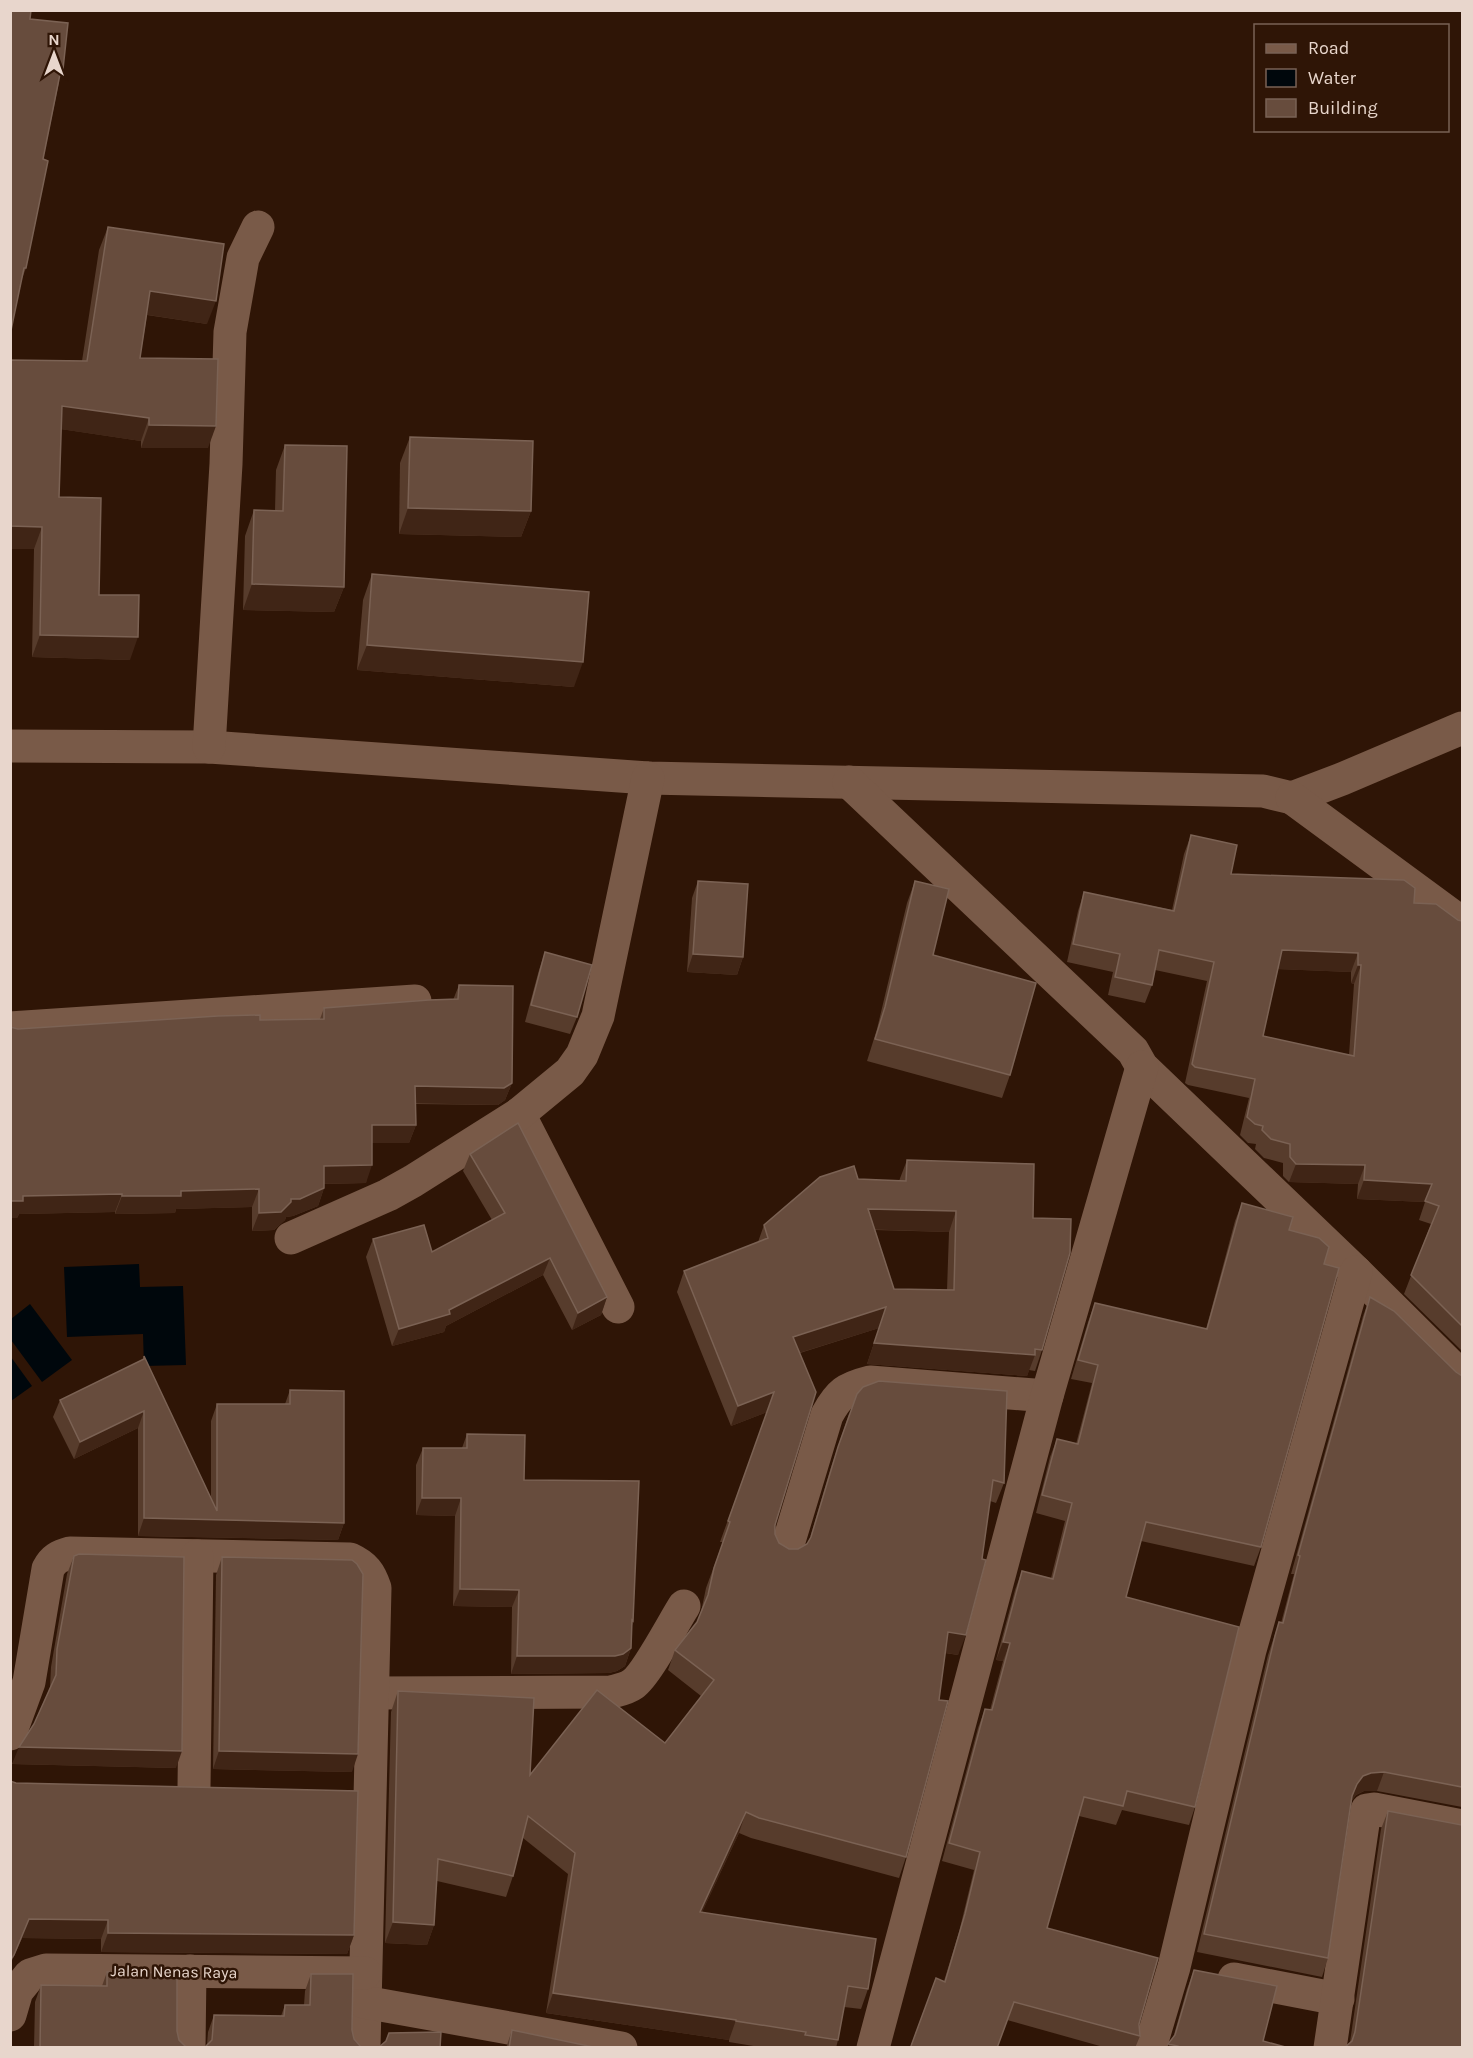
<svg xmlns="http://www.w3.org/2000/svg" width="1473" height="2058" viewBox="0 0 1473 2058" font-family="Karla,sans-serif">
<rect width="100%" height="100%" fill="#2f1506"/>
<g fill="#00070c">
<path d="M 139,1264 L 140,1287 L 183,1286 L 186,1365 L 144,1366 L 143,1334 L 67,1337 L 64,1267 Z"/>
<path d="M 30,1304 L 72,1360 L 42,1382 L 11,1340 L 11,1319 Z"/>
<path d="M 11,1357 L 32,1386 L 11,1401 L 10,1401 Z"/>
</g>
<g fill="none" stroke-linecap="round" stroke-linejoin="round">
<g stroke="#795a48" stroke-width="33">
<path d="M 10,746 L 209,747 L 648,778 L 1263,791 L 1292,798 L 1342,779 L 1462,728"/>
<path d="M 209,747 L 226,464 L 230,332 L 243,258 L 258,227"/>
<path d="M 849,782 L 1133,1051 L 1142,1067 L 1356,1272 L 1462,1377"/>
<path d="M 1292,798 L 1462,923"/>
<path d="M 10,1028 L 415,1001"/>
<path d="M 519,1114 L 618,1307"/>
<path d="M 291,1238 L 388,1195 L 413,1181 L 519,1114 L 570,1072 L 582,1055 L 598,1016 L 648,778"/>
<path d="M 786,1551 L 827,1415 C 839,1393 846,1388 870,1382 L 1047,1396"/>
<path d="M 371,1693 L 611,1692 C 619,1690 626,1689 633,1684 C 647,1674 673,1623 684,1606"/>
<path d="M 10,1734 L 29,1682 L 48,1569 C 53,1559 59,1556 70,1553 L 350,1559 C 365,1566 370,1573 375,1588 L 364,2048"/>
<path d="M 194,1787 L 197,1556"/>
<path d="M 1234,1979 L 1338,1999"/>
<path d="M 364,2002 L 621,2048"/>
<path d="M 10,2015 L 17,1991 L 30,1975 L 46,1970 L 365,1973"/>
<path d="M 189,2048 L 190,1971"/>
<path d="M 873,2048 L 1047,1396 L 1142,1067"/>
<path d="M 1150,2048 L 1174,1967 L 1250,1650 L 1356,1272"/>
<path d="M 1330,2048 L 1364,1817 L 1367,1810 L 1374,1809 L 1462,1826"/>
</g>
</g>
<g fill="#573c2c" fill-rule="evenodd">
<path d="M 30,19 L 59,82 L 43,159 L 26,268 L 20,284 Z"/>
<path d="M 108,227 L 207,324 L 147,315 L 140,358 L 208,448 L 141,448 L 141,441 L 61,429 L 59,497 L 99,595 L 130,660 L 32,657 L 34,549 L 10,549 L 82,361 L 99,250 Z"/>
<path d="M 410,437 L 531,511 L 521,537 L 399,534 L 400,463 Z"/>
<path d="M 285,445 L 344,587 L 334,612 L 243,610 L 245,536 L 254,510 L 275,511 L 276,470 Z"/>
<path d="M 372,574 L 574,687 L 357,670 L 363,600 Z"/>
<path d="M 1191,835 L 1231,874 L 1414,903 L 1462,921 L 1462,1351 L 1404,1294 L 1431,1224 L 1419,1220 L 1425,1202 L 1357,1199 L 1358,1184 L 1289,1182 L 1283,1176 L 1283,1163 L 1264,1158 L 1255,1149 L 1256,1144 L 1248,1143 L 1240,1135 L 1249,1098 L 1188,1085 L 1185,1083 L 1207,981 L 1155,970 L 1152,985 L 1145,1003 L 1108,995 L 1113,972 L 1067,962 L 1078,911 L 1084,892 L 1172,910 L 1184,854 ZM 1278,969 L 1351,972 L 1351,983 L 1354,984 L 1349,1055 L 1263,1036 Z"/>
<path d="M 698,881 L 743,957 L 737,975 L 687,972 L 692,898 Z"/>
<path d="M 915,881 L 933,955 L 1010,1075 L 1002,1098 L 867,1061 L 877,1029 L 907,903 Z"/>
<path d="M 545,952 L 577,1017 L 570,1034 L 525,1022 L 539,970 Z"/>
<path d="M 459,985 L 512,1083 L 505,1100 L 498,1105 L 415,1104 L 416,1125 L 409,1143 L 372,1143 L 366,1183 L 324,1184 L 324,1188 L 318,1206 L 293,1216 L 286,1217 L 285,1220 L 274,1230 L 252,1231 L 252,1207 L 176,1209 L 175,1213 L 115,1214 L 115,1212 L 19,1214 L 17,1218 L 18,1029 L 260,1020 L 320,1019 L 324,1008 L 453,1000 Z"/>
<path d="M 470,1154 L 607,1297 L 601,1315 L 572,1330 L 543,1275 L 446,1326 L 444,1332 L 392,1346 L 366,1257 L 373,1239 L 432,1252 L 492,1220 L 463,1171 Z"/>
<path d="M 907,1160 L 1033,1218 L 1042,1350 L 1035,1371 L 1029,1370 L 1027,1376 L 867,1364 L 879,1328 L 800,1353 L 775,1525 L 775,1534 L 779,1543 L 789,1549 L 798,1549 L 807,1544 L 809,1541 L 831,1467 L 849,1414 L 1004,1483 L 996,1503 L 990,1501 L 958,1655 L 945,1653 L 906,1857 L 899,1878 L 751,1838 L 739,1833 L 702,1912 L 868,1989 L 861,2009 L 844,2007 L 838,2040 L 836,2048 L 766,2048 L 729,2042 L 729,2040 L 546,2013 L 568,1874 L 523,1838 L 513,1876 L 506,1897 L 437,1881 L 434,1925 L 427,1945 L 385,1943 L 391,1712 L 398,1691 L 530,1775 L 665,1743 L 701,1696 L 668,1670 L 675,1650 L 697,1622 L 701,1612 L 706,1588 L 723,1542 L 720,1542 L 767,1412 L 731,1426 L 677,1292 L 684,1271 L 758,1242 L 764,1225 L 858,1179 L 899,1181 ZM 875,1230 L 949,1232 L 947,1290 L 894,1289 Z"/>
<path d="M 1242,1203 L 1289,1230 L 1324,1264 L 1261,1547 L 1254,1566 L 1141,1541 L 1126,1597 L 1195,1807 L 1189,1825 L 1122,1810 L 1116,1825 L 1079,1816 L 1047,1928 L 1139,2024 L 1140,2036 L 1135,2048 L 1107,2048 L 1007,2020 L 997,2048 L 910,2048 L 936,1978 L 944,1981 L 959,1932 L 974,1870 L 942,1861 L 978,1728 L 985,1709 L 990,1710 L 1003,1661 L 996,1660 L 1015,1590 L 1022,1571 L 1051,1578 L 1065,1521 L 1036,1513 L 1050,1457 L 1057,1439 L 1076,1444 L 1092,1383 L 1071,1379 L 1088,1322 L 1095,1303 L 1206,1329 L 1235,1221 Z"/>
<path d="M 1370,1297 L 1456,1372 L 1462,1376 L 1462,1807 L 1377,1791 L 1364,1791 L 1356,1795 L 1352,1800 L 1328,1958 L 1322,1977 L 1197,1952 L 1268,1655 L 1279,1622 L 1281,1623 L 1294,1574 L 1291,1574 L 1363,1316 Z"/>
<path d="M 144,1356 L 211,1498 L 211,1421 L 217,1404 L 285,1404 L 290,1390 L 344,1523 L 338,1540 L 138,1536 L 138,1428 L 74,1459 L 53,1417 L 60,1400 L 143,1360 Z"/>
<path d="M 467,1434 L 524,1480 L 633,1621 L 632,1626 L 631,1648 L 625,1666 L 617,1671 L 609,1673 L 511,1674 L 512,1607 L 453,1606 L 455,1516 L 416,1515 L 416,1465 L 423,1448 L 462,1448 Z"/>
<path d="M 74,1556 L 176,1768 L 12,1764 L 34,1724 L 50,1688 L 51,1667 L 67,1574 Z"/>
<path d="M 222,1557 L 352,1772 L 213,1769 L 216,1575 Z"/>
<path d="M 10,1781 L 354,1935 L 347,1954 L 101,1952 L 101,1939 L 22,1938 L 10,1965 Z"/>
<path d="M 1388,1811 L 1462,2048 L 1350,2042 L 1381,1829 Z"/>
<path d="M 1194,1970 L 1263,2041 L 1289,2048 L 1167,2048 L 1173,2038 L 1187,1989 Z"/>
<path d="M 107,1972 L 177,2031 L 179,2040 L 185,2046 L 189,2048 L 34,2048 L 35,2002 L 41,1985 L 102,1986 Z"/>
<path d="M 311,1974 L 352,2030 L 354,2039 L 360,2046 L 205,2047 L 207,2045 L 208,2032 L 214,2015 L 281,2016 L 285,2005 L 304,2005 L 305,1991 Z"/>
<path d="M 512,2030 L 598,2048 L 506,2048 Z"/>
</g>
<g fill="#402516">
<path d="M 150,291 L 216,301 L 207,324 L 142,314 Z"/>
<path d="M 62,406 L 149,418 L 141,441 L 53,428 Z"/>
<path d="M 149,425 L 216,426 L 208,448 L 141,448 Z"/>
<path d="M 408,508 L 531,511 L 521,537 L 399,534 Z"/>
<path d="M 10,526 L 42,527 L 34,549 L 10,549 Z"/>
<path d="M 252,584 L 344,587 L 334,612 L 243,610 Z"/>
<path d="M 40,635 L 138,637 L 130,660 L 32,657 Z"/>
<path d="M 367,645 L 583,662 L 574,687 L 357,670 Z"/>
<path d="M 1282,950 L 1358,953 L 1351,972 L 1275,969 Z"/>
<path d="M 693,954 L 743,957 L 737,975 L 687,972 Z"/>
<path d="M 1358,965 L 1361,965 L 1354,984 L 1351,983 Z"/>
<path d="M 512,1083 L 505,1100 L 498,1105 L 408,1103 L 415,1086 Z"/>
<path d="M 372,1125 L 416,1125 L 409,1143 L 365,1143 Z"/>
<path d="M 1296,1164 L 1365,1165 L 1358,1184 L 1289,1182 Z"/>
<path d="M 372,1165 L 366,1183 L 317,1184 L 324,1166 Z"/>
<path d="M 1364,1180 L 1432,1184 L 1425,1202 L 1357,1199 Z"/>
<path d="M 324,1188 L 318,1206 L 293,1216 L 286,1217 L 285,1220 L 274,1230 L 252,1231 L 259,1213 L 291,1199 Z"/>
<path d="M 259,1189 L 252,1207 L 176,1209 L 175,1213 L 115,1214 L 122,1196 L 181,1191 Z"/>
<path d="M 122,1194 L 115,1212 L 19,1214 L 17,1218 L 10,1218 L 10,1201 L 23,1196 Z"/>
<path d="M 868,1209 L 956,1211 L 949,1232 L 861,1229 Z"/>
<path d="M 550,1258 L 543,1275 L 446,1326 L 444,1332 L 392,1346 L 399,1329 L 449,1310 Z"/>
<path d="M 607,1297 L 601,1315 L 572,1330 L 578,1313 Z"/>
<path d="M 886,1307 L 879,1328 L 786,1357 L 793,1337 Z"/>
<path d="M 874,1343 L 1035,1355 L 1027,1376 L 867,1364 Z"/>
<path d="M 774,1392 L 767,1412 L 731,1426 L 738,1406 Z"/>
<path d="M 144,1411 L 138,1428 L 74,1459 L 80,1442 Z"/>
<path d="M 422,1498 L 461,1498 L 455,1516 L 416,1515 Z"/>
<path d="M 144,1518 L 344,1523 L 338,1540 L 138,1536 Z"/>
<path d="M 460,1589 L 519,1590 L 512,1607 L 453,1606 Z"/>
<path d="M 948,1632 L 966,1635 L 958,1655 L 941,1652 Z"/>
<path d="M 1003,1642 L 1010,1643 L 1003,1661 L 996,1660 Z"/>
<path d="M 631,1648 L 625,1666 L 617,1671 L 609,1673 L 511,1674 L 517,1656 Z"/>
<path d="M 19,1747 L 182,1751 L 176,1768 L 12,1764 Z"/>
<path d="M 219,1751 L 358,1754 L 352,1772 L 213,1769 Z"/>
<path d="M 1384,1772 L 1377,1791 L 1364,1791 L 1356,1795 L 1350,1803 L 1357,1784 L 1363,1776 L 1371,1773 Z"/>
<path d="M 746,1812 L 739,1833 L 693,1932 L 700,1912 Z"/>
<path d="M 29,1919 L 108,1920 L 101,1939 L 22,1938 L 10,1965 L 10,1961 Z"/>
<path d="M 393,1922 L 434,1925 L 427,1945 L 385,1943 Z"/>
<path d="M 108,1933 L 354,1935 L 347,1954 L 101,1952 Z"/>
<path d="M 553,1993 L 736,2020 L 729,2040 L 546,2013 Z"/>
</g>
<g fill="#674c3d" stroke="#7b6254" stroke-width="1.5" fill-rule="evenodd">
<path d="M 10,10 L 31,10 L 30,19 L 68,23 L 63,69 L 61,69 L 43,159 L 48,161 L 26,268 L 24,268 L 10,335 Z"/>
<path d="M 108,227 L 224,244 L 216,301 L 150,291 L 140,358 L 218,359 L 216,426 L 149,425 L 149,418 L 62,406 L 59,497 L 101,498 L 99,595 L 139,595 L 138,637 L 40,635 L 42,527 L 10,526 L 10,360 L 87,361 Z"/>
<path d="M 410,437 L 533,441 L 531,511 L 408,508 Z"/>
<path d="M 285,445 L 347,446 L 344,587 L 252,584 L 254,510 L 283,511 Z"/>
<path d="M 372,574 L 589,592 L 583,662 L 367,645 Z"/>
<path d="M 1191,835 L 1237,845 L 1231,874 L 1404,880 L 1415,888 L 1414,903 L 1436,904 L 1458,920 L 1462,921 L 1462,1326 L 1411,1275 L 1439,1206 L 1425,1201 L 1432,1184 L 1364,1180 L 1365,1165 L 1296,1164 L 1290,1157 L 1290,1144 L 1271,1139 L 1262,1130 L 1263,1126 L 1255,1124 L 1247,1117 L 1255,1079 L 1195,1067 L 1192,1064 L 1214,962 L 1159,950 L 1152,985 L 1115,977 L 1120,954 L 1073,944 L 1084,892 L 1174,911 ZM 1282,950 L 1358,953 L 1358,965 L 1361,965 L 1354,1056 L 1263,1036 Z"/>
<path d="M 698,881 L 748,884 L 743,957 L 693,954 Z"/>
<path d="M 915,881 L 949,889 L 933,955 L 1036,983 L 1010,1075 L 875,1039 L 885,1007 Z"/>
<path d="M 545,952 L 592,965 L 577,1017 L 531,1005 Z"/>
<path d="M 459,985 L 513,986 L 512,1083 L 504,1088 L 415,1086 L 416,1125 L 372,1125 L 372,1165 L 324,1166 L 324,1188 L 300,1199 L 291,1199 L 291,1202 L 281,1212 L 259,1213 L 259,1189 L 181,1191 L 181,1196 L 122,1196 L 122,1194 L 23,1196 L 23,1201 L 10,1201 L 10,1027 L 18,1029 L 218,1016 L 260,1015 L 260,1020 L 324,1019 L 324,1008 L 429,1000 L 458,999 Z"/>
<path d="M 518,1123 L 607,1297 L 578,1313 L 550,1258 L 449,1310 L 450,1314 L 399,1329 L 373,1239 L 424,1225 L 432,1252 L 505,1213 L 470,1154 Z"/>
<path d="M 907,1160 L 1034,1164 L 1033,1218 L 1071,1219 L 1070,1253 L 1042,1350 L 1035,1349 L 1035,1355 L 874,1343 L 886,1307 L 793,1337 L 816,1392 L 775,1525 L 775,1534 L 779,1543 L 789,1549 L 798,1549 L 807,1544 L 811,1537 L 838,1447 L 857,1394 L 863,1387 L 879,1381 L 1007,1391 L 1004,1483 L 993,1480 L 982,1559 L 986,1560 L 966,1635 L 948,1632 L 939,1700 L 948,1701 L 906,1857 L 759,1818 L 746,1812 L 700,1912 L 876,1939 L 868,1989 L 848,1986 L 838,2040 L 805,2035 L 806,2032 L 736,2021 L 736,2020 L 553,1993 L 575,1853 L 528,1816 L 513,1876 L 438,1859 L 434,1925 L 393,1922 L 398,1691 L 534,1698 L 530,1775 L 597,1690 L 665,1743 L 714,1680 L 675,1650 L 697,1622 L 708,1595 L 714,1568 L 730,1522 L 728,1521 L 774,1392 L 738,1406 L 684,1271 L 768,1238 L 764,1225 L 820,1177 L 854,1166 L 858,1179 L 906,1181 ZM 868,1209 L 956,1211 L 954,1290 L 894,1289 Z"/>
<path d="M 1242,1203 L 1293,1217 L 1289,1230 L 1319,1238 L 1329,1247 L 1324,1264 L 1339,1268 L 1261,1547 L 1146,1522 L 1126,1597 L 1239,1627 L 1195,1807 L 1127,1791 L 1123,1806 L 1084,1797 L 1047,1928 L 1158,1958 L 1139,2024 L 1140,2036 L 1014,2002 L 997,2048 L 916,2048 L 911,2046 L 936,1978 L 945,1982 L 965,1914 L 980,1852 L 949,1843 L 985,1709 L 992,1710 L 1010,1643 L 1003,1642 L 1022,1571 L 1053,1579 L 1072,1503 L 1042,1495 L 1057,1439 L 1078,1444 L 1098,1365 L 1078,1360 L 1095,1303 L 1207,1329 Z"/>
<path d="M 1370,1297 L 1394,1311 L 1456,1372 L 1462,1376 L 1462,1787 L 1384,1772 L 1371,1773 L 1363,1776 L 1357,1784 L 1352,1796 L 1328,1958 L 1204,1934 L 1275,1636 L 1279,1622 L 1283,1623 L 1300,1556 L 1298,1555 Z"/>
<path d="M 144,1356 L 217,1511 L 217,1404 L 290,1404 L 290,1390 L 344,1391 L 344,1523 L 144,1518 L 144,1411 L 80,1442 L 60,1400 L 144,1359 Z"/>
<path d="M 467,1434 L 525,1435 L 524,1480 L 639,1481 L 633,1621 L 632,1620 L 631,1648 L 623,1654 L 615,1656 L 517,1656 L 519,1590 L 460,1589 L 461,1498 L 422,1498 L 423,1448 L 467,1448 Z"/>
<path d="M 79,1554 L 184,1557 L 182,1751 L 19,1747 L 34,1724 L 56,1675 L 57,1649 L 74,1556 Z"/>
<path d="M 222,1557 L 352,1560 L 357,1564 L 363,1574 L 358,1754 L 219,1751 Z"/>
<path d="M 10,1781 L 16,1783 L 358,1791 L 354,1935 L 108,1933 L 108,1920 L 29,1919 L 14,1955 L 10,1961 Z"/>
<path d="M 1388,1811 L 1462,1825 L 1462,2048 L 1344,2048 L 1352,2041 L 1355,2032 Z"/>
<path d="M 1194,1970 L 1277,1986 L 1263,2041 L 1289,2048 L 1178,2048 L 1178,2046 L 1168,2044 L 1175,2035 Z"/>
<path d="M 107,1972 L 177,1973 L 177,2031 L 179,2040 L 185,2046 L 189,2048 L 40,2048 L 41,1985 L 107,1986 Z"/>
<path d="M 311,1974 L 353,1974 L 352,2030 L 354,2039 L 360,2046 L 364,2048 L 202,2048 L 205,2047 L 212,2040 L 214,2015 L 284,2016 L 285,2005 L 310,2005 Z"/>
<path d="M 512,2030 L 598,2048 L 509,2048 Z"/>
<path d="M 441,2032 L 440,2048 L 378,2048 L 386,2041 L 389,2033 Z"/>
</g>
<g text-anchor="middle" stroke-width="5" stroke-linejoin="round" paint-order="stroke">
<g font-size="16" fill="#e8d6cc" stroke="#2f1506">
<text transform="translate(174 1971) rotate(1)" y="6">Jalan Nenas Raya</text>
</g>
</g>
<rect width="1473" height="2058" fill="none" stroke="#e8d6cc" stroke-width="24"/>
<rect x="1254" y="24" width="195" height="108" fill="#2f1506" stroke="#796255" stroke-width="1.5"/>
<rect x="1266" y="44" width="30" height="9" fill="#795a48" stroke="#796255" stroke-width="1.5"/>
<text x="1308" y="54" font-size="18" fill="#e8d6cc">Road</text>
<rect x="1266" y="69" width="30" height="18" fill="#00070c" stroke="#796255" stroke-width="1.5"/>
<text x="1308" y="84" font-size="18" fill="#e8d6cc">Water</text>
<rect x="1266" y="99" width="30" height="18" fill="#674c3d" stroke="#796255" stroke-width="1.5"/>
<text x="1308" y="114" font-size="18" fill="#e8d6cc">Building</text>
<g transform="translate(54 54)" stroke="#2f1506" stroke-width="4.5" paint-order="stroke">
<path d="M0-4.5L10 22L0 15L-10 22Z" fill="#e8d6cc"/>
<text y="-9" font-size="16" font-weight="bold" text-anchor="middle" fill="#e8d6cc">N</text>
</g>
</svg>
